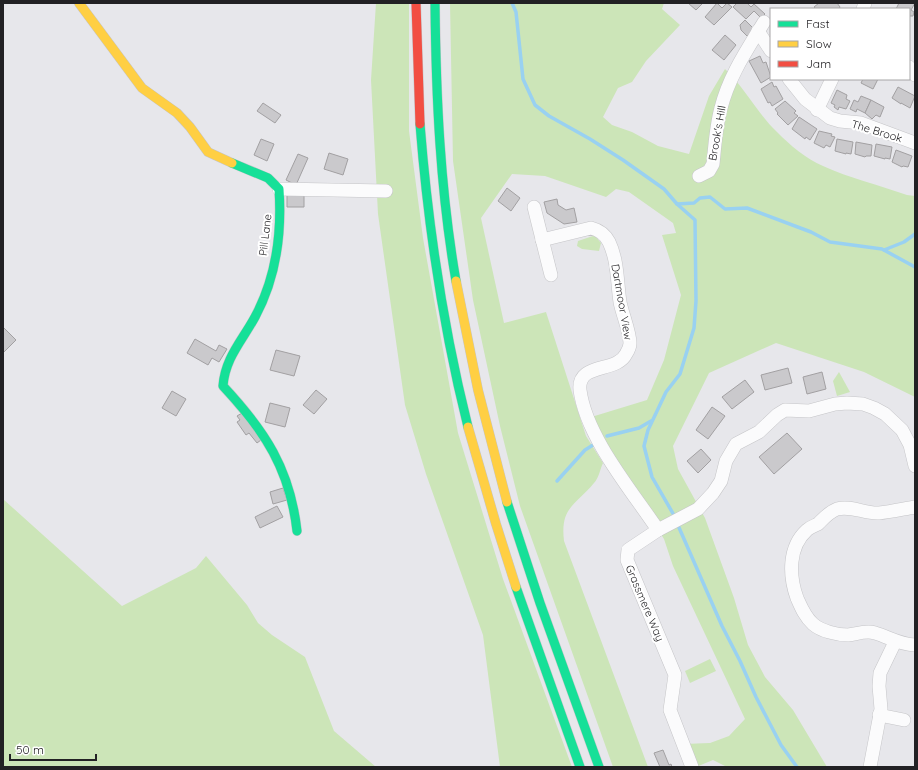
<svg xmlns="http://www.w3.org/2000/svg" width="918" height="770" viewBox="0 0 918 770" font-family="Quicksand,sans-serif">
<rect width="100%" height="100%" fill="#e7e7eb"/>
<g fill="#cce5b8">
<path d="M 376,3 L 409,3 L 409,131 L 423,238 L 458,433 L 503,579 L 572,767 L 500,767 L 483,635 L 426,474 L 405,405 L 378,214 L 371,80 Z"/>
<path d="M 450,3 L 664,3 L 662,9 L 680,25 L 646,61 L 632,82 L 618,88 L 603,117 L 612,125 L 632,132 L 658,146 L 689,154 L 709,96 L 725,69 C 745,88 757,113 777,132 C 790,145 806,159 823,166 C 849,178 879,185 907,195 L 915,196 L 915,397 L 864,372 L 776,343 L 709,373 L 673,446 L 678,469 L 705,518 L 734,598 L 748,645 L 765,677 L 793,710 L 827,767 L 727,767 L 713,760 L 696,767 L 684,744 L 710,743 L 729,736 L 745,719 L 673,566 L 664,539 L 588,418 L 647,400 L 664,360 L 681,295 L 662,235 L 676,233 L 673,223 L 629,192 L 616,189 L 606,197 L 545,176 L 512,174 L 481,218 L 504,323 L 546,312 L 586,436 L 603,463 C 600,469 599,478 594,483 C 575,506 560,507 564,541 L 648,767 L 613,767 L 520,506 L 500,426 L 473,300 L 453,161 Z"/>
<path d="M 593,236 L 596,237 L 601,243 L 599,251 L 582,249 L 577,246 L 578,241 Z"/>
<path d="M 839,372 L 850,392 L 837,396 L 833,381 Z"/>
<path d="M 3,499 L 122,606 L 196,568 L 206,556 L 247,605 L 258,623 L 272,635 L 305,657 L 334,731 L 376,767 L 3,767 Z"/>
<path d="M 710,659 L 716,671 L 690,683 L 685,671 Z"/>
</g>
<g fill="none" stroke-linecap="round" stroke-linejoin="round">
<g stroke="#99d1f1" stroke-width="3.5">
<path d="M 512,3 L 516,12 L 523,79 L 535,105 L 549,116 L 590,139 L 623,160 L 664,189 L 677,204 L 694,203 L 700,198 L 710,197 L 725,209 L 747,208 L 811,232 L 830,242 L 882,249 L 915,267"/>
<path d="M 884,250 L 904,242 L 915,234"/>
<path d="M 607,436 L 639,428 L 651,421"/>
<path d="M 557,481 L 585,450 L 593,445"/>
<path d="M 675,517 L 652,477 L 644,446 L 648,430 L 658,409 L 666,392 L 680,374 L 694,328 L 696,301 L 695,220 L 677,204"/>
<path d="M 677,523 L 722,626 L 740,661 L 756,697 L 781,745 L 797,767"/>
</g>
</g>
<g fill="#cac9cc" stroke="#a2a0a2">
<path d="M 688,3 L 703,3 L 696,10 Z"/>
<path d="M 717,3 L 722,8 L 727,3 L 732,7 L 714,25 L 705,17 Z"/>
<path d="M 737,3 L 747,3 L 751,7 L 754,4 L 765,14 L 761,18 L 754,11 L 746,19 L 733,7 Z"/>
<path d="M 819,3 L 837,3 L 840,7 L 839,9 L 816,9 L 814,7 Z"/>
<path d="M 899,3 L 915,3 L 911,10 L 914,12 L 913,16 L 909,16 L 909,9 L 896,9 Z"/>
<path d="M 745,20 L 754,29 L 747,36 L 741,30 L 740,25 Z"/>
<path d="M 725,35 L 736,45 L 724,60 L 712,50 Z"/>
<path d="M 760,56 L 763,63 L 766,62 L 771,77 L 761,83 L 749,61 Z"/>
<path d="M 863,79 L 878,79 L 873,89 L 861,83 Z"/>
<path d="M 772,82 L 774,87 L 776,86 L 783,99 L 772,106 L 770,102 L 768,103 L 761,89 Z"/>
<path d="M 898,87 L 915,96 L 910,108 L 901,103 L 901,104 L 892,98 Z"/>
<path d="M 837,90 L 847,95 L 846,99 L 850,101 L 846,109 L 839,107 L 838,110 L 834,107 L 835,105 L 831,103 Z"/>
<path d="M 861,96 L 871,100 L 865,113 L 857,109 L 856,112 L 850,109 L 854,100 L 858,102 Z"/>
<path d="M 871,100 L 884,107 L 880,117 L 876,115 L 872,119 L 865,113 Z"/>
<path d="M 785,101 L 796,111 L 794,113 L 798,116 L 788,125 L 777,114 L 778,113 L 775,109 Z"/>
<path d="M 263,103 L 281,115 L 275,123 L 257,111 Z"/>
<path d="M 799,117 L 817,129 L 810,140 L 806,137 L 805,139 L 792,129 Z"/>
<path d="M 819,131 L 832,134 L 831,136 L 835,137 L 830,147 L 826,145 L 824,148 L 814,143 Z"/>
<path d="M 261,139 L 274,144 L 267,161 L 254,155 Z"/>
<path d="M 837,139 L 853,142 L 851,154 L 846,153 L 846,154 L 835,151 Z"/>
<path d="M 856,142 L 872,145 L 871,156 L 866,156 L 865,157 L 855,154 Z"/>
<path d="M 876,144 L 892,147 L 890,159 L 885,158 L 885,159 L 874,156 Z"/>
<path d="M 896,150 L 912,156 L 908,167 L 903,166 L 902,167 L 892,162 Z"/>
<path d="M 329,153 L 348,159 L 343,175 L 324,169 Z"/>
<path d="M 298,154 L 308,158 L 296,185 L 286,180 Z"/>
<path d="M 507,188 L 520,198 L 511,211 L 498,201 Z"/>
<path d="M 287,193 L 304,194 L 304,207 L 287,207 Z"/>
<path d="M 557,199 L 558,205 L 566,210 L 574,208 L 577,222 L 564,224 L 547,213 L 544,202 Z"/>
<path d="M 3,327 L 16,340 L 4,352 L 3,352 Z"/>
<path d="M 195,339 L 216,351 L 219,345 L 227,349 L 219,362 L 212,358 L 208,365 L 187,353 Z"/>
<path d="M 276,350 L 300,356 L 294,376 L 270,370 Z"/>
<path d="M 788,368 L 792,383 L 765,390 L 761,375 Z"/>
<path d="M 822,372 L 826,389 L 807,394 L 803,377 Z"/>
<path d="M 745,380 L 754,392 L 732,409 L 722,397 Z"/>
<path d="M 316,390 L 327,399 L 314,414 L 303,405 Z"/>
<path d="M 172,391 L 186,399 L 176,416 L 162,408 Z"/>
<path d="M 270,403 L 290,408 L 285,427 L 265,422 Z"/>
<path d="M 712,407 L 725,416 L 708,439 L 696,430 Z"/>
<path d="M 242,413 L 261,440 L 257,443 L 249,433 L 246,435 L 237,422 L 240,420 L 237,416 Z"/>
<path d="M 787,433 L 802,449 L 774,474 L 759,457 Z"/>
<path d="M 701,449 L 711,460 L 698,473 L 687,461 Z"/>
<path d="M 283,488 L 287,500 L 273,504 L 270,492 Z"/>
<path d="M 277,506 L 283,517 L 260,528 L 255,517 Z"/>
<path d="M 663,750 L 669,765 L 671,764 L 672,767 L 660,767 L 654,753 Z"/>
</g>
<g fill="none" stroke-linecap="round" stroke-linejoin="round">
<defs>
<g id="street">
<path d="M 863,9 L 865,3"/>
<path d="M 758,31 L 771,51"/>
<path d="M 909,67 L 915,75"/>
<path d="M 789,79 L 805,99 L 830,118 L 840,121 L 861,123 L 915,143"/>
<path d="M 817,110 L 832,79"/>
<path d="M 699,176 L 709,171 L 713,164 C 715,145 716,126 721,108 C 729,76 747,50 764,22"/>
<path d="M 279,189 L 386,191"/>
<path d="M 534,207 L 551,275"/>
<path d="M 542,240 L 591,228 C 599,230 605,234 609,242 C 618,261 617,282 620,302 C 622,313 630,332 630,343 C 630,346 628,351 626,354 C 617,373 577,362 580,390 C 586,437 632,491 658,530"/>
<path d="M 915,507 C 903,509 891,512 879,513 C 865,514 851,505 837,509 C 829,512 824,518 818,524 C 814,526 810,527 807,530 C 788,547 789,576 797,598 C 801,607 805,617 813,624 C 821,631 837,635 848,635 C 857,634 866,630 875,633 C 889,637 898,644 915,645"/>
<path d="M 879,715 L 904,720"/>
<path d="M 692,767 L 670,710 L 675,675 L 627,560 L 628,550 L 658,530 L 698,509 L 713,493 L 721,481 L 726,461 L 736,444 L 759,432 L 777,415 L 785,410 L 809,411 L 835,404 L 847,403 L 863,404 L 874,408 L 885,414 L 902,430 L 910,445 L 915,466"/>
<path d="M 870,767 L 881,709 L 879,686 L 880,673 L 895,642"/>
</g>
<g id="fast">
<path d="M 435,3 C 436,96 440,189 456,281"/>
<path d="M 420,124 C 428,226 443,327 468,427"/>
<path d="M 232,163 L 268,178 L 279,189 C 282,233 276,278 255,317 C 242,341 225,358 223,386 C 265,431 290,469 297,531"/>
<path d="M 507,502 L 540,603 L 599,767"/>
<path d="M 516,587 L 580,767"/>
</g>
<g id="slow">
<path d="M 79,3 L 142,88 L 177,113 L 190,127 L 208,152 L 232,163"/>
<path d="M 456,281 L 478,390 L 507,502"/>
<path d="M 468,427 L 496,524 L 516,587"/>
</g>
<path id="jam" d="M 416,3 L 420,124"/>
</defs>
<use href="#street" stroke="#c5c5c8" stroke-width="14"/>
<use href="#fast" stroke="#c5c5c8" stroke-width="10"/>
<use href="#slow" stroke="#c5c5c8" stroke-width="10"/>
<use href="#jam" stroke="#c5c5c8" stroke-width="10"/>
<use href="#street" stroke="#fbfbfc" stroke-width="13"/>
<use href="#fast" stroke="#16e098" stroke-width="9"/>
<use href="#slow" stroke="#ffcf43" stroke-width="9"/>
<use href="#jam" stroke="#f24e42" stroke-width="9"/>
</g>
<g text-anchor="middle" stroke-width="4" stroke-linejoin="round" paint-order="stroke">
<g font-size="11" fill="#222124" stroke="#fff">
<text transform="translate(877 131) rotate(17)" y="4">The Brook</text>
<text transform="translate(717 133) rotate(-80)" y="4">Brook's Hill</text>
<text transform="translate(265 235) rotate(-83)" y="4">Pill Lane</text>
<text transform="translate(622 302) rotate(80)" y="4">Dartmoor View</text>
<text transform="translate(645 603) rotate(67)" y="4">Grassmere Way</text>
</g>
</g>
<rect width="918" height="770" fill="none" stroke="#222124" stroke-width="8"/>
<rect x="770" y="8" width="140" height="72" fill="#ffffff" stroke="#a7a6a7"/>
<rect x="778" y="21" width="20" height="6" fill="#16e098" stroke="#a7a6a7"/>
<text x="806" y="28" font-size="12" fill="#222124">Fast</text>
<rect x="778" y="41" width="20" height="6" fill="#ffcf43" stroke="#a7a6a7"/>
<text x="806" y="48" font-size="12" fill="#222124">Slow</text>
<rect x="778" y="61" width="20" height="6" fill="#f24e42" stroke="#a7a6a7"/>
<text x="806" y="68" font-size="12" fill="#222124">Jam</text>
<path d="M10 754v6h86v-6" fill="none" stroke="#222124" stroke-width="2"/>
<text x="16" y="754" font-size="12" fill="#222124" stroke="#ffffff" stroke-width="3" paint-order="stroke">50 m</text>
</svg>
